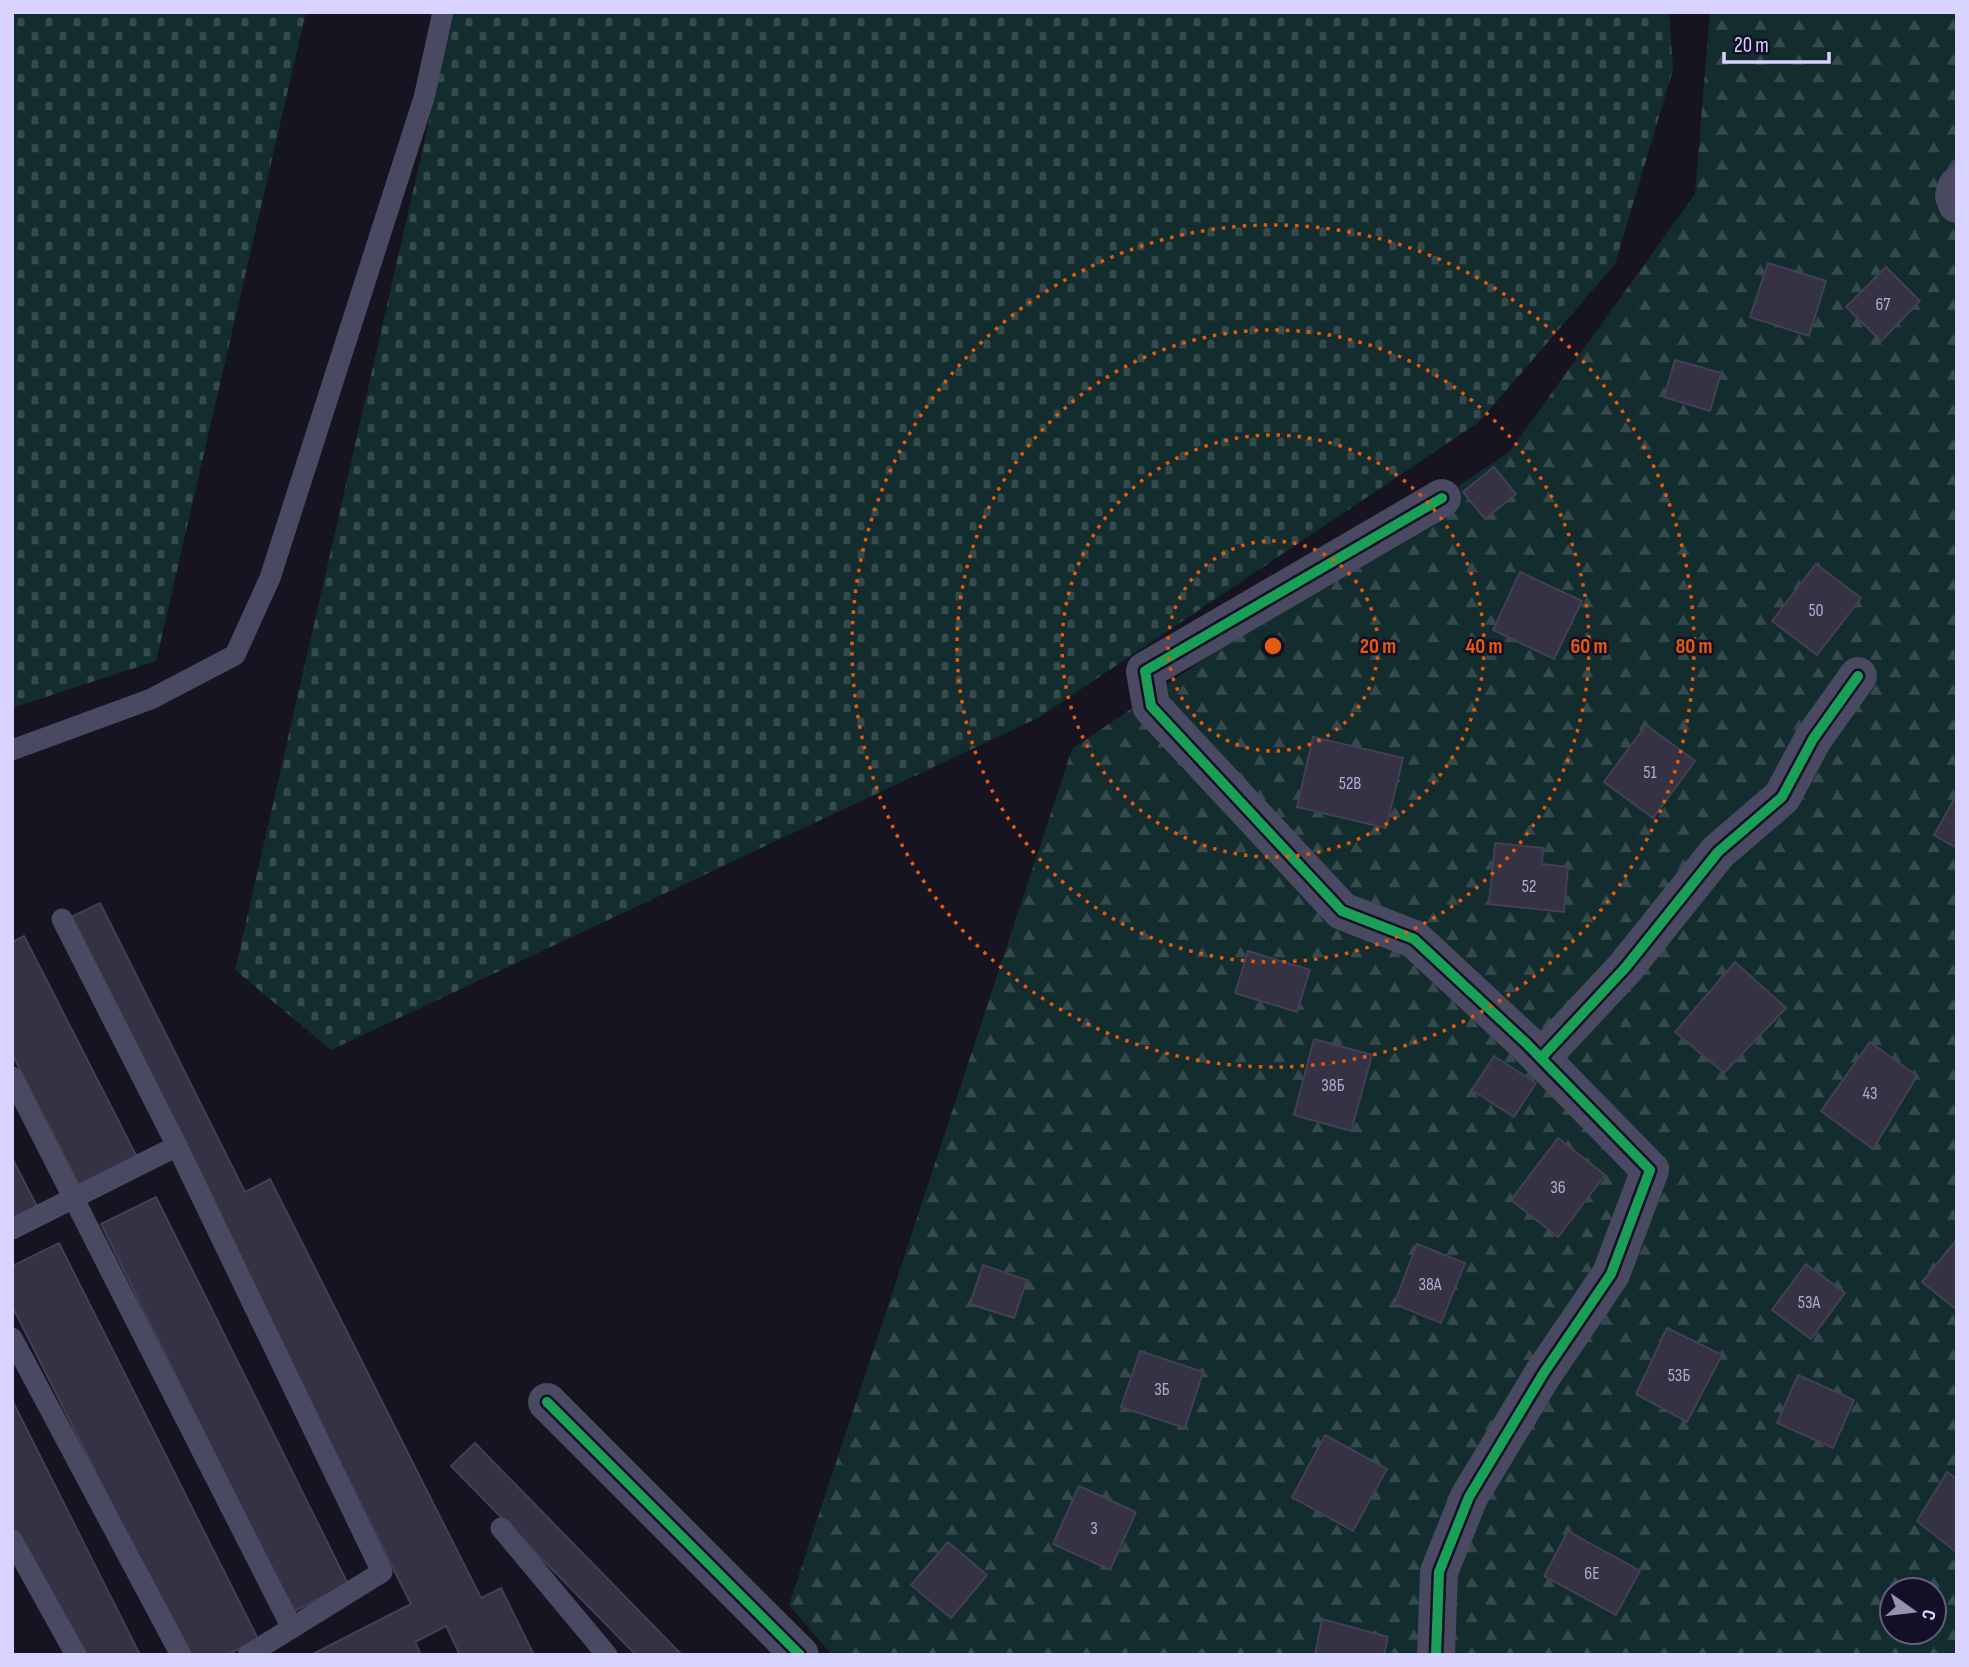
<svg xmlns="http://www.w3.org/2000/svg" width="1969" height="1667" viewBox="0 0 1969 1667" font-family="'Sofia Sans Condensed',sans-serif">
<defs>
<pattern id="forest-firs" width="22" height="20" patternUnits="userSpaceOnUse" patternTransform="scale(1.75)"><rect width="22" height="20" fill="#132c2d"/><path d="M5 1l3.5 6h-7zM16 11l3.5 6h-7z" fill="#354a4c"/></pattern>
<pattern id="cemetery-stones" width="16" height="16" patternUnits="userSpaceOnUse" patternTransform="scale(1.75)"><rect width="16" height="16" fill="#132c2d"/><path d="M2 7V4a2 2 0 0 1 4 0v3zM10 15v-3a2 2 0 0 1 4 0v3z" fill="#354a4c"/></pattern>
</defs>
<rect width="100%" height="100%" fill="#161421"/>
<path fill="url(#forest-firs)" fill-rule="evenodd" d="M 1710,12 L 1957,12 L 1957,1655 L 832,1655 L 789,1605 L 1072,749 L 1510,451 L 1695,194 ZM 1892,1590 L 1934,1590 L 1934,1632 L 1892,1632 Z"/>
<g fill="url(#cemetery-stones)">
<path d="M 12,12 L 306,12 L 156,661 L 12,708 Z"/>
<path d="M 454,12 L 1669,12 L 1673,70 L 1615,264 L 1479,422 L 1038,718 L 331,1050 L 235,970 Z"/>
</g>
<g fill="#343243" stroke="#433f54" stroke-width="2">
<path d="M 1768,263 L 1826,281 L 1809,336 L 1750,317 Z"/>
<path d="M 1886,267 L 1920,301 L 1881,341 L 1846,307 Z"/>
<path d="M 1675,360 L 1721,373 L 1710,411 L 1664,397 Z"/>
<path d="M 1494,467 L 1516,494 L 1485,519 L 1463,492 Z"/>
<path d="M 1816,564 L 1861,598 L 1817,655 L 1772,621 Z"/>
<path d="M 1520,572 L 1582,601 L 1554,659 L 1493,630 Z"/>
<path d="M 1646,725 L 1695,761 L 1653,818 L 1604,782 Z"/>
<path d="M 1313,737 L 1403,758 L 1386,828 L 1297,807 Z"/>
<path d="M 1957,794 L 1957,848 L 1934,835 Z"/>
<path d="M 1495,843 L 1543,848 L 1542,864 L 1568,867 L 1564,912 L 1489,904 Z"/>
<path d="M 100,903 L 245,1192 L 270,1179 L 481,1598 L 501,1588 L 534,1655 L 460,1655 L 446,1626 L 415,1642 L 421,1655 L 311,1655 L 411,1604 L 67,919 Z"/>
<path d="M 24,936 L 139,1161 L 82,1191 L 12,1054 L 12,942 Z"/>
<path d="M 1248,951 L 1310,970 L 1297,1012 L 1235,993 Z"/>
<path d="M 1735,962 L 1786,1008 L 1724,1073 L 1675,1032 Z"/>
<path d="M 1314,1039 L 1372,1055 L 1351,1131 L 1294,1115 Z"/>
<path d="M 1870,1042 L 1917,1076 L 1873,1149 L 1821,1111 Z"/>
<path d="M 1494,1056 L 1536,1083 L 1514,1117 L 1472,1090 Z"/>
<path d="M 1558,1138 L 1605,1175 L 1558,1237 L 1511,1200 Z"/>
<path d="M 12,1158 L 40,1212 L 12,1226 Z"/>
<path d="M 156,1197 L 348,1584 L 293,1612 L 101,1224 Z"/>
<path d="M 1957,1239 L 1957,1310 L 1922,1282 Z"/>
<path d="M 59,1243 L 258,1639 L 227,1655 L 188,1655 L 12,1306 L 12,1266 Z"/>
<path d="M 1417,1244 L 1465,1263 L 1441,1323 L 1394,1304 Z"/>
<path d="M 1806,1264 L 1845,1293 L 1811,1339 L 1772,1310 Z"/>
<path d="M 983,1265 L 1027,1280 L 1014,1318 L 970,1304 Z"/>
<path d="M 1667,1328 L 1722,1355 L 1687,1422 L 1636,1394 Z"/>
<path d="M 1140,1351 L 1203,1372 L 1185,1428 L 1121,1407 Z"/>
<path d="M 1798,1375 L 1854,1400 L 1833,1448 L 1777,1423 Z"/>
<path d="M 12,1400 L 140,1655 L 65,1655 L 12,1549 Z"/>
<path d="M 1325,1435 L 1387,1469 L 1353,1531 L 1292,1497 Z"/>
<path d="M 475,1443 L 682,1655 L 636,1655 L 451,1466 Z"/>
<path d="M 1947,1472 L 1957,1479 L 1957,1553 L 1917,1521 Z"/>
<path d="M 1079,1486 L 1136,1512 L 1110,1570 L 1053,1544 Z"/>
<path d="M 1568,1531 L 1640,1571 L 1616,1615 L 1544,1576 Z"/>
<path d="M 948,1542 L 987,1575 L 951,1618 L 911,1585 Z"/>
<path d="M 1322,1619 L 1388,1637 L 1384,1655 L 1315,1655 Z"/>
</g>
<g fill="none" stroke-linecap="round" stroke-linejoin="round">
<g stroke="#4a4962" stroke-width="21">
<path d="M 12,750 L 151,699 L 235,655 L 270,578 L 424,98 L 443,12"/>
<path d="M 62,919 L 177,1146 L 382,1572 L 248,1655"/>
<path d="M 12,1077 L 292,1628"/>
<path d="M 12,1229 L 177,1146"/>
<path d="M 12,1338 L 181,1655"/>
<path d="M 501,1528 L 607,1655"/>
<path d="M 12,1540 L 76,1655"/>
</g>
<g stroke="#4a4962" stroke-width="38">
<path d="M 1957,186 L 1954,196 L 1957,204"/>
<path d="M 1541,1058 L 1625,968 L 1718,852 L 1782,797 L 1813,739 L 1858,676"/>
<path d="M 547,1402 L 800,1655"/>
<path d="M 1436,1655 L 1439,1572 L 1469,1497 L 1543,1374 L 1611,1274 L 1650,1170 L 1526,1043 L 1414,939 L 1342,911 L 1151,706 L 1145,671 L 1442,498"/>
</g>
<defs>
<g id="cycleway">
<path d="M 1541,1058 L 1625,968 L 1718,852 L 1782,797 L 1813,739 L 1858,676"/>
<path d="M 547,1402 L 800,1655"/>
<path d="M 1436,1655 L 1439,1572 L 1469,1497 L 1543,1374 L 1611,1274 L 1650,1170 L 1526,1043 L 1414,939 L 1342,911 L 1151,706 L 1145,671 L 1442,498"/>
</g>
</defs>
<use href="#cycleway" stroke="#130f26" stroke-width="15"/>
<use href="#cycleway" stroke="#1a9f57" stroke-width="10"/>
</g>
<g fill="none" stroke="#e8590c" stroke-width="3.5" stroke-dasharray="3.5 7">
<circle cx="1273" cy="646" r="105"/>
<circle cx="1273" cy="646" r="211"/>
<circle cx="1273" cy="646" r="316"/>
<circle cx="1273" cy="646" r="421"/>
</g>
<g text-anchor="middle" stroke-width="5" stroke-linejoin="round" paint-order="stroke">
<g font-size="18" fill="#b0acd0">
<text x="1883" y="310">67</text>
<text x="1816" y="616">50</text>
<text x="1650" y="778">51</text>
<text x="1350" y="789">52В</text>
<text x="1529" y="892">52</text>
<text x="1333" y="1091">38Б</text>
<text x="1870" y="1099">43</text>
<text x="1558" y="1193">36</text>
<text x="1430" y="1290">38А</text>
<text x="1809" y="1308">53А</text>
<text x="1679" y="1381">53Б</text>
<text x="1162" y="1395">3Б</text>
<text x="1094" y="1534">3</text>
<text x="1592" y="1579">6Е</text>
</g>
</g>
<circle cx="1273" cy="646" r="10" fill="#e8590c" stroke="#130f26" stroke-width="3.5"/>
<g font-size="21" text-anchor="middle" font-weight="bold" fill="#e8590c" stroke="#130f26" stroke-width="5" stroke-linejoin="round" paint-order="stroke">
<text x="1378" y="653">20 m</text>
<text x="1484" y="653">40 m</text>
<text x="1589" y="653">60 m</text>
<text x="1694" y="653">80 m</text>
</g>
<rect width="1969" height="1667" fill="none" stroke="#d9d4ff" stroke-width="28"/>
<g transform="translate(1913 1611) rotate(104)"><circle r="33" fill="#130f26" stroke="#625e7d" stroke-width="2"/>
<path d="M0-5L12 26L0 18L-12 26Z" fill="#9591b1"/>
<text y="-10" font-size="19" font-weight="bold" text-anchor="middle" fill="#d9d4ff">С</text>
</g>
<path d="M1724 52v10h105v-10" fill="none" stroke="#d9d4ff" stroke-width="3.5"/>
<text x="1734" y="52" font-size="21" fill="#d9d4ff" stroke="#130f26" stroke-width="5" paint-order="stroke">20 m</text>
</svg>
